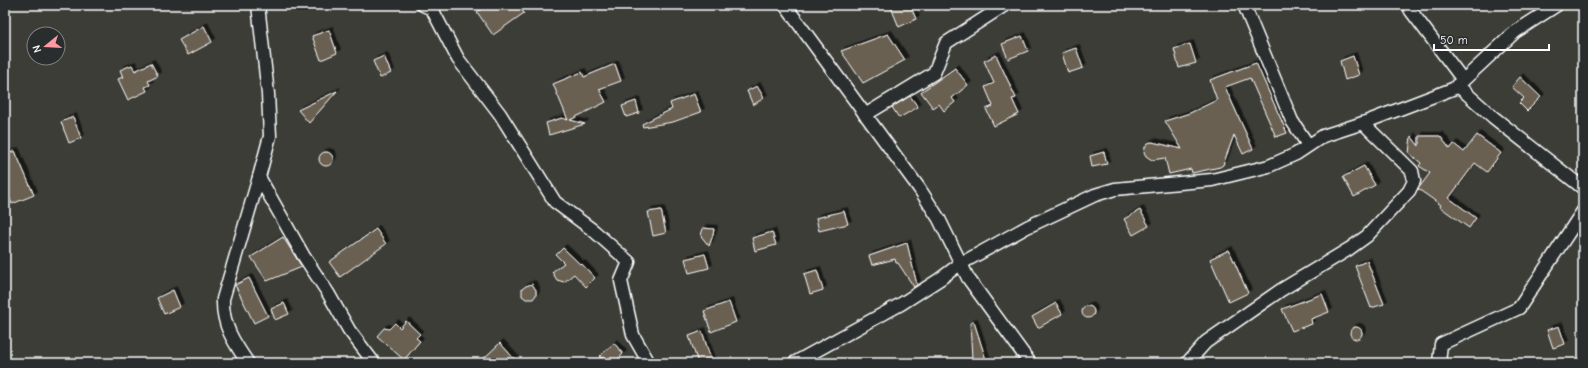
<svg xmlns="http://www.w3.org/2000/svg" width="1588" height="368" viewBox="0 0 1588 368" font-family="'Comic Neue',sans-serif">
<defs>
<filter id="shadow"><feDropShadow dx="3.5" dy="-3.5" stdDeviation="0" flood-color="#0009"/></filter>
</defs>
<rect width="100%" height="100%" fill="#3d3d38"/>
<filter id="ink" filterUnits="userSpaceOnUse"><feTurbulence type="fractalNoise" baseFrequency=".025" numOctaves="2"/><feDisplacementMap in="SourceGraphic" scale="8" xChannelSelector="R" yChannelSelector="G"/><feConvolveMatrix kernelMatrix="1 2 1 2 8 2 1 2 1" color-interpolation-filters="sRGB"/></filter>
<g filter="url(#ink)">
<g fill="#696151" stroke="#fff" filter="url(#shadow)">
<path d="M 488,5 L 519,5 L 524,13 L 493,35 L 477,12 Z"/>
<path d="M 890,5 L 910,5 L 916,19 L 899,27 Z"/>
<path d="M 204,26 L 212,42 L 188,55 L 179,40 Z"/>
<path d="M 329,30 L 337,53 L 321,60 L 312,36 Z"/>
<path d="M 888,34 L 905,60 L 863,83 L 841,51 Z"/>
<path d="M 1022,36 L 1028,51 L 1008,59 L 1002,44 Z"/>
<path d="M 1190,44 L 1196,63 L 1179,68 L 1174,49 Z"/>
<path d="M 1076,48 L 1083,68 L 1068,73 L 1062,53 Z"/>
<path d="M 996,55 L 1016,98 L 1012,99 L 1019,114 L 994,126 L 986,109 L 993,106 L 985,87 L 994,83 L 984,61 Z"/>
<path d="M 384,56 L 391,73 L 380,78 L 373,61 Z"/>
<path d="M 1353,56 L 1359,75 L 1345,80 L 1340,61 Z"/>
<path d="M 151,63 L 158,76 L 148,81 L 150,85 L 145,87 L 147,91 L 128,100 L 118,79 L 123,77 L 120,70 L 132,65 L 135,71 Z"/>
<path d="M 1256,63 L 1287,133 L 1276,137 L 1250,78 L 1225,87 L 1253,149 L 1243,154 L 1234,135 L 1223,165 L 1220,167 L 1192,173 L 1191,169 L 1169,174 L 1165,158 L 1152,160 L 1146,156 L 1144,152 L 1145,147 L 1148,143 L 1152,142 L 1182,149 L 1165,121 L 1190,113 L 1217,100 L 1210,80 Z"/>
<path d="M 615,64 L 621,81 L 599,89 L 606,102 L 570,120 L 585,124 L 549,135 L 546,123 L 562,118 L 568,120 L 553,84 L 582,72 L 584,77 Z"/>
<path d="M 955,68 L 968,85 L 952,98 L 955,102 L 944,111 L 939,104 L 933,108 L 921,92 Z"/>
<path d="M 1520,77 L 1541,97 L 1527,111 L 1519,103 L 1524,98 L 1512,87 Z"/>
<path d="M 757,86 L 764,98 L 753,105 L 747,91 Z"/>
<path d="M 337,91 L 309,123 L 298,110 Z"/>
<path d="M 694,94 L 701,112 L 673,122 L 643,127 L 642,124 L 672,109 L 670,103 Z"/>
<path d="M 910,96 L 918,107 L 899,118 L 892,107 Z"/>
<path d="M 636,101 L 639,113 L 626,117 L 622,106 Z"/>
<path d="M 73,117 L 81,138 L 69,143 L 61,122 Z"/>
<path d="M 1477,135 L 1501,153 L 1487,172 L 1475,163 L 1449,198 L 1476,218 L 1469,228 L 1440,207 L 1441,205 L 1418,189 L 1430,173 L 1419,166 L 1421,163 L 1409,153 L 1411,136 L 1419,146 L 1419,136 L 1440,136 L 1450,149 L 1454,144 L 1464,152 Z"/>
<path d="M 15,151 L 34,195 L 12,204 L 5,187 L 5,155 Z"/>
<circle cx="326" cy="159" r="7"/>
<path d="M 1104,152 L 1107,164 L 1092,167 L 1090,156 Z"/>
<path d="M 1364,166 L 1375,185 L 1354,197 L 1343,177 Z"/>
<path d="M 661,210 L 666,233 L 653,236 L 648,212 Z"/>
<path d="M 1140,210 L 1149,226 L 1133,235 L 1124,219 Z"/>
<path d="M 844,211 L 848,224 L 819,231 L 816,218 Z"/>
<path d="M 703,228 L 714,229 L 713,235 L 709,246 L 701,236 Z"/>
<path d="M 376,229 L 386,244 L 340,277 L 329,262 Z"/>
<path d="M 772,232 L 776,245 L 755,251 L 752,238 Z"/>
<path d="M 283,237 L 302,267 L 267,281 L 251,257 Z"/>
<path d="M 907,243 L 917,285 L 914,287 L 898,263 L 896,263 L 895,259 L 872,265 L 869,256 Z"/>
<path d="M 563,248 L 581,265 L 582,264 L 595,278 L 586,287 L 574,274 L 564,282 L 557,280 L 552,272 L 564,263 L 556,255 Z"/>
<path d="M 1229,250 L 1248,293 L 1229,302 L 1210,259 Z"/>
<path d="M 705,254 L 709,268 L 689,273 L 685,259 Z"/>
<path d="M 1367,261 L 1384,304 L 1371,308 L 1355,266 Z"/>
<path d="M 817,270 L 823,290 L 810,294 L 804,274 Z"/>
<path d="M 249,278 L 268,316 L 254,323 L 235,285 Z"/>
<path d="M 532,284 L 536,290 L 536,295 L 533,299 L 526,299 L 522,296 L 522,289 L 526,286 Z"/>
<path d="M 173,290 L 180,307 L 164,314 L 157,298 Z"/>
<path d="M 1322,294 L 1329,312 L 1311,319 L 1312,324 L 1292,331 L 1282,309 Z"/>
<path d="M 729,302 L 736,322 L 711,332 L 704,311 Z"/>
<path d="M 284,303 L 289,314 L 275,320 L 271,309 Z"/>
<path d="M 1056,303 L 1062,314 L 1038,328 L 1032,317 Z"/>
<circle cx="1088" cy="312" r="6"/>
<path d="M 406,321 L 420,334 L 416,338 L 420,341 L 404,360 L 377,336 L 384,328 L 389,329 L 395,323 L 400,328 Z"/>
<path d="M 974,322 L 987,363 L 973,363 L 972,358 L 970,323 Z"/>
<path d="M 1559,326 L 1565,344 L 1553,348 L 1547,330 Z"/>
<circle cx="1356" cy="333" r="6"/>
<path d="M 702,331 L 712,363 L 698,363 L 689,336 Z"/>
<path d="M 500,343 L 518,363 L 479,363 Z"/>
<path d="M 614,343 L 623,354 L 616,361 L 599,357 Z"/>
</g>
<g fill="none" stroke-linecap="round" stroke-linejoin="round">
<defs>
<g id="minor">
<path d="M 258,5 L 268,94 L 270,136 L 259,177 L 303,255 L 328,293 L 349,330 L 374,363"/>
<path d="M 423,5 L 432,9 L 458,59 L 500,114 L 555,202 L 594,231 L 629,262 L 621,281 L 633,335 L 649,363"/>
<path d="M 785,5 L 919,188 L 939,219 L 968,278 L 1030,363"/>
<path d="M 1244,5 L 1292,121 L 1308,145"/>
<path d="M 1408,5 L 1411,11 L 1463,80"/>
<path d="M 1457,85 L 1493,117 L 1583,188"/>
<path d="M 865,115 L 934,73 L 946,43 L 1005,5"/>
<path d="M 248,363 C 234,343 222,325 223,299 L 259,177"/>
<path d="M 794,363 L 901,304 L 940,279 L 960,264 L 1027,227 L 1095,195 L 1115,189 L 1212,180 L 1269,166 L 1296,154 L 1323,136 L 1363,123 L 1455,88 L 1515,32 L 1557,5"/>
<path d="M 1187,363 L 1206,342 L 1281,290 L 1349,249 L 1367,236 L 1409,191 L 1414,181 L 1412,171 L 1363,123"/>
<path d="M 1439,363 L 1441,344 L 1519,308 L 1583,211"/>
</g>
</defs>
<use href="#minor" stroke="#fff" stroke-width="15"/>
<use href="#minor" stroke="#2a2d2e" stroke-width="12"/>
</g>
</g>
<rect width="1588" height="368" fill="none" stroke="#2a2d2e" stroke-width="20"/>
<rect x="10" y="10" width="1568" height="348" fill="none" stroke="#fff" stroke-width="1.5" filter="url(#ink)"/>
<g transform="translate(46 46) rotate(252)"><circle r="19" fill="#2a2d2e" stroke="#7f8182"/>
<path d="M0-3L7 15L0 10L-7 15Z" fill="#ff9aa2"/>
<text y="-6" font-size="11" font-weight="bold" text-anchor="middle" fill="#ffffff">N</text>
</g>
<path d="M1434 44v6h115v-6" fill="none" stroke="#ffffff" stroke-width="2"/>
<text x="1440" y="44" font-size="12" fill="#ffffff" stroke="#2a2d2e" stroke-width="3" paint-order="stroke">50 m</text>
</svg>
